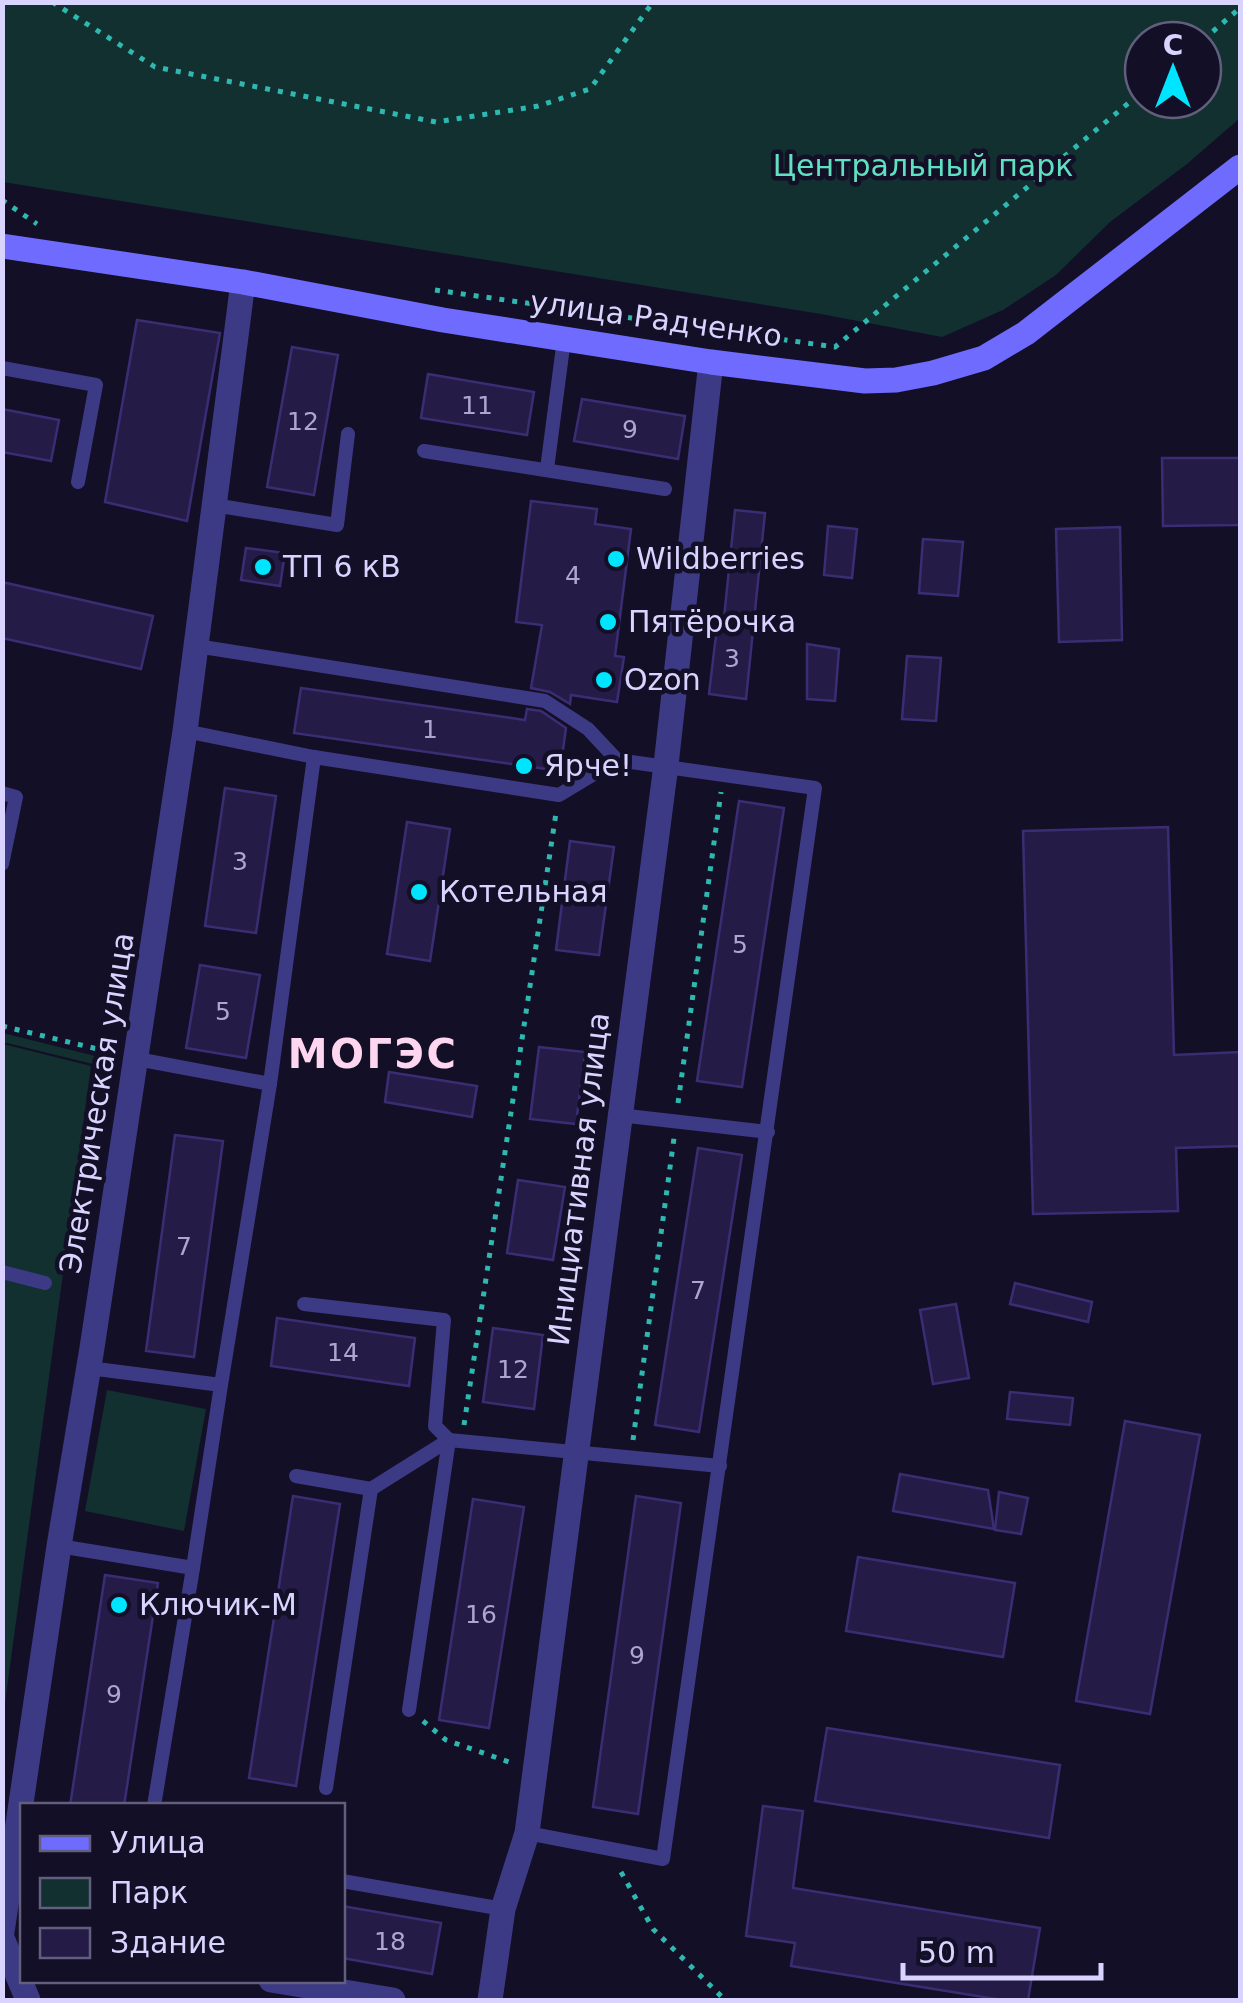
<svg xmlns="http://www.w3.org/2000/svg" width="1243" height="2003" viewBox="0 0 1243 2003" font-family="'DejaVu Sans',sans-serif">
<rect width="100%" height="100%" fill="#130f26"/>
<g fill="#12302f" fill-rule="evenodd">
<path d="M 2,3 L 1240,3 L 1240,118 L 1187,164 L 1110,222 L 1056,275 L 1003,310 L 942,337 L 821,314 L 3,182 ZM 1143,40 L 1203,40 L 1203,100 L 1143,100 Z"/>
<path d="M 3,1033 L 107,1059 L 113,1069 L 3,1042 Z"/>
<path d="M 3,1044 L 91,1066 L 3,1718 Z"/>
<path d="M 107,1390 L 206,1409 L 184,1531 L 85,1511 Z"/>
</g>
<g fill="#241b47" stroke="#3b2d73" stroke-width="2.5">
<path d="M 137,320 L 220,333 L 187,521 L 105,502 Z"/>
<path d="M 292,347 L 338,355 L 314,495 L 267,487 Z"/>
<path d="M 428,374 L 534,392 L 527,435 L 421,418 Z"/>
<path d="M 582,399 L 685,416 L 678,459 L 574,441 Z"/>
<path d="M 2,409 L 59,420 L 51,461 L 2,452 Z"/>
<path d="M 1162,458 L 1240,458 L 1240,525 L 1163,526 Z"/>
<path d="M 531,501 L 597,509 L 595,524 L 631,529 L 615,656 L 624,657 L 617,702 L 571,695 L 570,704 L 550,692 L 531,688 L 542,625 L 516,622 Z"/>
<path d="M 735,510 L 765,513 L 746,699 L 709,694 L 718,618 L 724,618 Z"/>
<path d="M 828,526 L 857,529 L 852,578 L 824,575 Z"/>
<path d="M 1120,527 L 1122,640 L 1059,642 L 1056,529 Z"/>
<path d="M 923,539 L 963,542 L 958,596 L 919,593 Z"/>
<path d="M 246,548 L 285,553 L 280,586 L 241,580 Z"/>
<path d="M 2,582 L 153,616 L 141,669 L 2,638 Z"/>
<path d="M 807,644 L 839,649 L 835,701 L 807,699 Z"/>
<path d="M 907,656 L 941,658 L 936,721 L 902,719 Z"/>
<path d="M 301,688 L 525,720 L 527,709 L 541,711 L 566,728 L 560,771 L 294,733 Z"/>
<path d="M 225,788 L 276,796 L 256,933 L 205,926 Z"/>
<path d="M 739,801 L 784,808 L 742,1087 L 697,1081 Z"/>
<path d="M 407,822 L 450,829 L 430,961 L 387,954 Z"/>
<path d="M 1168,827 L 1174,1055 L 1240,1052 L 1240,1146 L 1176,1148 L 1178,1211 L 1033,1214 L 1023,831 Z"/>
<path d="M 570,841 L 614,847 L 599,955 L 556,950 Z"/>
<path d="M 200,965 L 260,975 L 246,1058 L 186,1048 Z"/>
<path d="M 539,1047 L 585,1052 L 576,1124 L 530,1119 Z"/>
<path d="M 389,1072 L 477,1086 L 472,1117 L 385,1102 Z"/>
<path d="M 175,1135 L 223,1141 L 194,1357 L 146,1351 Z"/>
<path d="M 698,1148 L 742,1155 L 699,1432 L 655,1425 Z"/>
<path d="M 518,1180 L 565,1187 L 553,1260 L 507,1253 Z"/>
<path d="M 1015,1283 L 1092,1302 L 1088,1322 L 1010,1304 Z"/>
<path d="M 956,1304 L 969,1378 L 933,1384 L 920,1310 Z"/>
<path d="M 277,1318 L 415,1338 L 409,1386 L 271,1366 Z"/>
<path d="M 493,1328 L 543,1335 L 534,1409 L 483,1402 Z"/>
<path d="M 1010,1392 L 1073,1398 L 1070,1425 L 1007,1419 Z"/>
<path d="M 1125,1421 L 1200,1435 L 1150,1714 L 1076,1701 Z"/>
<path d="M 900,1474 L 988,1490 L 994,1529 L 893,1511 Z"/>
<path d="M 999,1492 L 1028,1498 L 1021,1534 L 995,1530 Z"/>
<path d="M 293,1496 L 340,1504 L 296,1786 L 249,1778 Z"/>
<path d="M 636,1496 L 681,1503 L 638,1814 L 593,1807 Z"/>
<path d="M 473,1499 L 524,1507 L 489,1728 L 439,1720 Z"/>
<path d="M 858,1557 L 1015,1583 L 1003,1657 L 846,1631 Z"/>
<path d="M 105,1575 L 158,1583 L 124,1806 L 70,1806 Z"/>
<path d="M 827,1728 L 1060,1765 L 1049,1838 L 815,1801 Z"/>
<path d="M 763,1806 L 803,1811 L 793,1888 L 1040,1928 L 1028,2000 L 1002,2000 L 791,1966 L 795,1943 L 746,1936 Z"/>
<path d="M 342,1906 L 441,1923 L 432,1974 L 342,1958 Z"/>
</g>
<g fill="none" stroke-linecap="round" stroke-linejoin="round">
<g stroke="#2fb8b0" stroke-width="5" stroke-dasharray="5 8" stroke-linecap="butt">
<path d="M 52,2 L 155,67 L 436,122 L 538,106 L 590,89 L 653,2"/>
<path d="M 1203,40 L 1240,8"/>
<path d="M 2,200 L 37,224"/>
<path d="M 435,290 L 835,347 L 1143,91"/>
<path d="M 2,1026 L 110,1052"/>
<path d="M 678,1103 L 721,792"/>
<path d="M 464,1425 L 556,813"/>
<path d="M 633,1440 L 674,1138"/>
<path d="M 423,1721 L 446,1740 L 512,1763"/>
<path d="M 621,1872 L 653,1929 L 725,2000"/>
</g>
<g stroke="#3d3a85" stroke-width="14">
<path d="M 2,368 L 96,385 L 78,482"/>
<path d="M 424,451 L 665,489"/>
<path d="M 547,469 L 564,339"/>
<path d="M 214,505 L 337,525 L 348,434"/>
<path d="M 196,646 L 545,701 L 588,729 L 617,760"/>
<path d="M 185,731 L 314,757 L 559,795 L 617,760 L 815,788 L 663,1859 L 527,1833"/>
<path d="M 2,793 L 16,797 L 2,864"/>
<path d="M 137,1059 L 270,1084 L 314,757"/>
<path d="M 619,1115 L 768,1132"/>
<path d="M 2,1272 L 45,1283"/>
<path d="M 89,1368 L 221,1385 L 270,1084"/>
<path d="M 296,1476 L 371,1489 L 449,1440 L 435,1426 L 444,1320 L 304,1304"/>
<path d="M 59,1546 L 193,1568 L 154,1806"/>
<path d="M 193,1568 L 221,1385"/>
<path d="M 409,1710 L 449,1440 L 720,1466"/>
<path d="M 326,1788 L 371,1489"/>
<path d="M 342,1881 L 503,1909"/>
</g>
<g stroke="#3d3a85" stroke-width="25">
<path d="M 2,1932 L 59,1546 L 92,1348 L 185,731 L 243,282"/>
<path d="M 2,1938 L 28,2000"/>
<path d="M 271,1980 L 393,2000"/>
<path d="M 490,2000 L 503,1909 L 527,1833 L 666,765 L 711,362"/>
</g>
<path stroke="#6f6bff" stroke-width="25" d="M 2,246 L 243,282 L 443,320 L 711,362 L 865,381 L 896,380 L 933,373 L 984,358 L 1026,333 L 1240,167"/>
</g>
<g fill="#00e5ff" stroke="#130f26" stroke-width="4">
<circle cx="616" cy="559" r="10"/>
<circle cx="263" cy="567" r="10"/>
<circle cx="608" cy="622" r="10"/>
<circle cx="604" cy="680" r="10"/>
<circle cx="524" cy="766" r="10"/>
<circle cx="419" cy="892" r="10"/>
<circle cx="119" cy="1605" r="10"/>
</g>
<g text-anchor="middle" stroke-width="9" stroke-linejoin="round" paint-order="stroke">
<g font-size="25" fill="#aca6d1">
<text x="477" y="414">11</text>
<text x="303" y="430">12</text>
<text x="630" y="438">9</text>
<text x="573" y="584">4</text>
<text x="732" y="667">3</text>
<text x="430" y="738">1</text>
<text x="240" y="870">3</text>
<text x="740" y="953">5</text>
<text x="223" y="1020">5</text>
<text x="184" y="1255">7</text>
<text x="698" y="1299">7</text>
<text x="343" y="1361">14</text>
<text x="513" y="1378">12</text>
<text x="481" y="1623">16</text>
<text x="637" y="1664">9</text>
<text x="114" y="1703">9</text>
<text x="390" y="1950">18</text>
</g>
<g font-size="30" fill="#5fe0c0" stroke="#130f26">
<text x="923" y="176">Центральный парк</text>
</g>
<g font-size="30" fill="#d9d4ff" stroke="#130f26">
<text transform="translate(656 319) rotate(8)" y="10">улица Радченко</text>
<text transform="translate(97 1103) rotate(-81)" y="10">Электрическая улица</text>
<text transform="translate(579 1179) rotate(-83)" y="10">Инициативная улица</text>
</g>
<g font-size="30" fill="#d9d4ff" stroke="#130f26" text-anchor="start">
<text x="636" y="569">Wildberries</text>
<text x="283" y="577">ТП 6 кВ</text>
<text x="628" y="632">Пятёрочка</text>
<text x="624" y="690">Ozon</text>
<text x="544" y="776">Ярче!</text>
<text x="439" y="902">Котельная</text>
<text x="139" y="1615">Ключик-М</text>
</g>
<g font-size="40" font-weight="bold" letter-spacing="2.5" fill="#ffd6f0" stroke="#130f26">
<text x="373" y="1068">МОГЭС</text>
</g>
</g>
<rect width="1243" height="2003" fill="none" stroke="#d9d4ff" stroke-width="10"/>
<rect x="20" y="1803" width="325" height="180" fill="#130f26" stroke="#625e7d" stroke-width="2.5"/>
<rect x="40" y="1836" width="50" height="15" fill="#6f6bff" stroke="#625e7d" stroke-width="2.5"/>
<text x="110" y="1853" font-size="30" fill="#d9d4ff">Улица</text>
<rect x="40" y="1878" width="50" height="30" fill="#12302f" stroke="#625e7d" stroke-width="2.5"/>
<text x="110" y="1903" font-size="30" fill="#d9d4ff">Парк</text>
<rect x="40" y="1928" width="50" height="30" fill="#241b47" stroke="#625e7d" stroke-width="2.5"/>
<text x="110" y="1953" font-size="30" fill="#d9d4ff">Здание</text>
<g transform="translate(1173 70)"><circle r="48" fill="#130f26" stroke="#625e7d" stroke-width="2.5"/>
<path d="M0-8L18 38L0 25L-18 38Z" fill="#00e5ff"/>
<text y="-15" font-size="28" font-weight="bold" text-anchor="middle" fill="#d9d4ff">С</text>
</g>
<path d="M903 1963v15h198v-15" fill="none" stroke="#d9d4ff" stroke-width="5"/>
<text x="918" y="1963" font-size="30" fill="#d9d4ff" stroke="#130f26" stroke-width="8" paint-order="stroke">50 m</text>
</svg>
